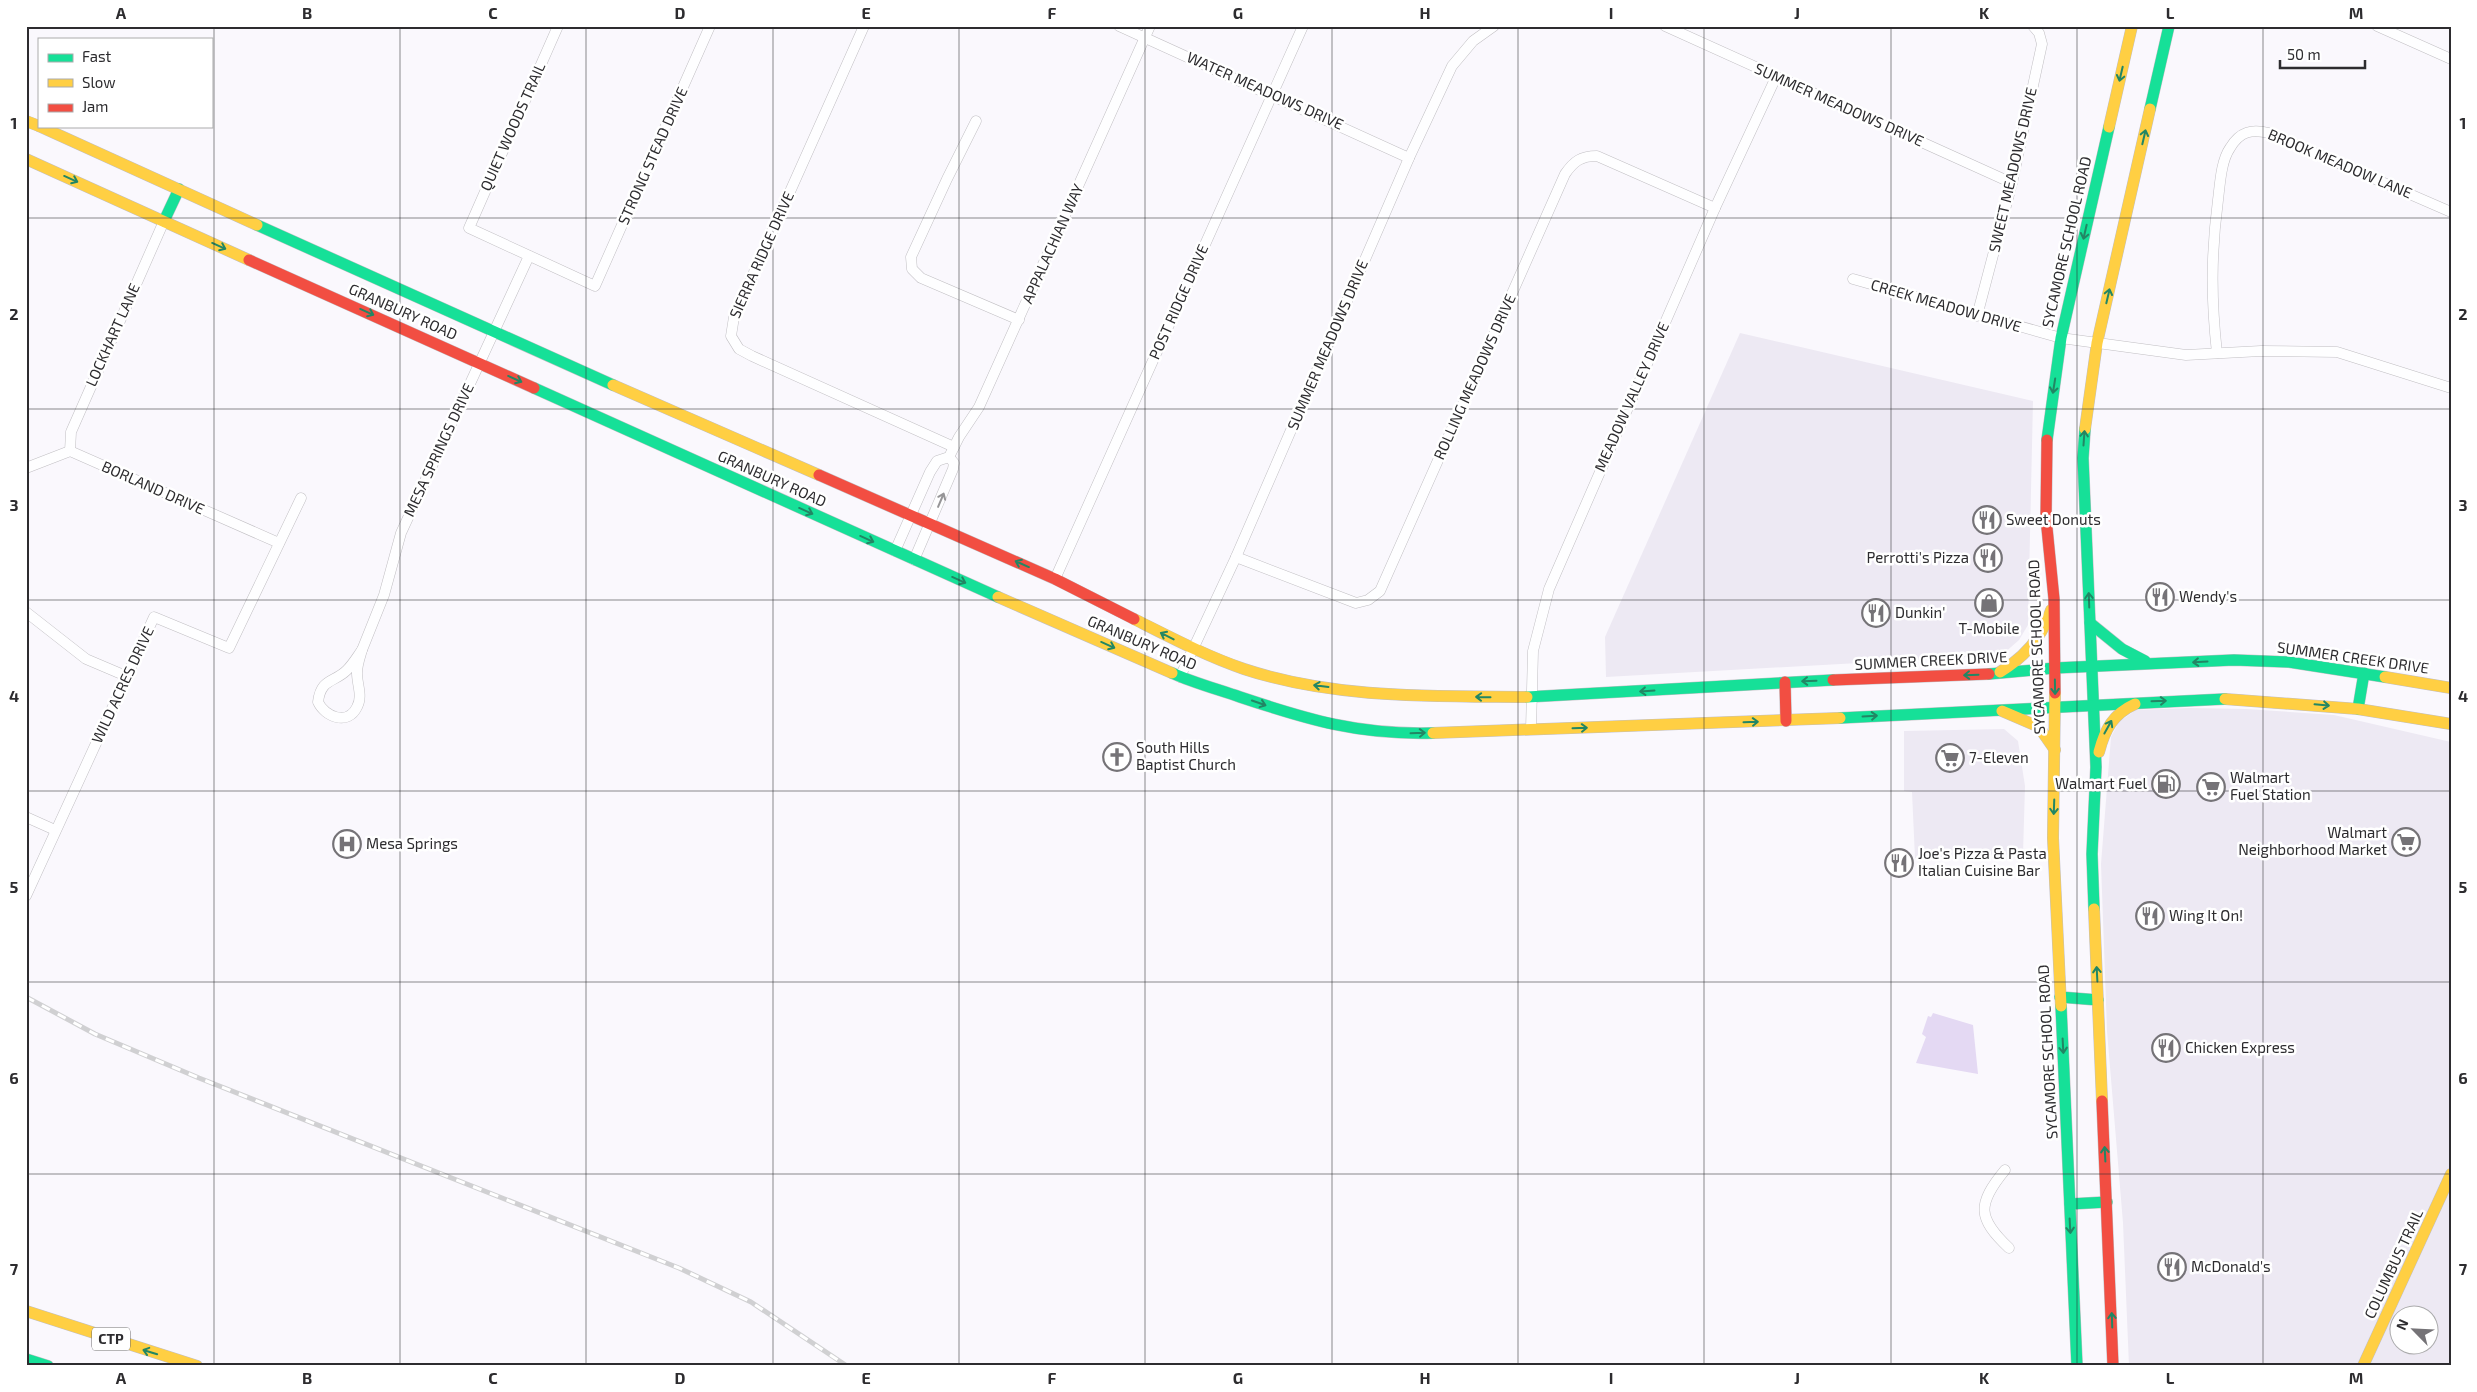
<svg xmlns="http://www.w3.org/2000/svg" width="2477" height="1392" viewBox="0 0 2477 1392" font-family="'Exo 2',sans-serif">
<rect width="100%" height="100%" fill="#faf8fd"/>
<g fill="#ede9f3" fill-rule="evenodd">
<path d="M 1740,333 L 2033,401 L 2028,625 L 2019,640 L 2002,655 L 1606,677 L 1605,637 Z"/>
<path d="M 2189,708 L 2246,709 L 2334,715 L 2451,742 L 2451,1366 L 2129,1366 L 2123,1223 L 2107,1031 L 2101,864 L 2111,737 L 2119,722 L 2136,710 ZM 2400,1314 L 2430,1314 L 2430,1344 L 2400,1344 Z"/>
<path d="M 2004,729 L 2018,741 L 2025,786 L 2023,854 L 1915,858 L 1912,792 L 1904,791 L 1904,731 Z"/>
</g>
<path fill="#e4d9f3" d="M 1933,1013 L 1973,1025 L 1978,1074 L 1916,1063 L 1926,1037 L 1922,1034 L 1928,1016 L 1931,1017 Z"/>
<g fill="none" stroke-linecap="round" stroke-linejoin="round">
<defs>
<g id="street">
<path d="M 558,26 L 469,228 L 595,286 L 710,26"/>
<path d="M 864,26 L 734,317 L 731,336 L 739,349 L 752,356 L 954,447"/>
<path d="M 1119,26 L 1409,158"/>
<path d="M 1665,26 L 2012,183"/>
<path d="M 2377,26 L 2451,59"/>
<path d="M 976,121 L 947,179 L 911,257 L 912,269 L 921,278 L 1019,320"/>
<path d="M 1853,279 L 2061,338 L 2186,355 L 2261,351 L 2337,352 L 2451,388"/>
<path d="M 1977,316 L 2012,183 L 2042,44 L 2039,33 L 2033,26"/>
<path d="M 2217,353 C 2211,299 2211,254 2218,200 C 2220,184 2221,161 2230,148 C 2240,131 2252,129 2269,133 L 2451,212"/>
<path d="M 70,451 L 71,432 L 164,221"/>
<path d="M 26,468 L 70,451 L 279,543"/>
<path d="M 895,551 L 930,472 L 937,461 L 949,457 L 959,437 L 979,407 L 1150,26"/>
<path d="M 1236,557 L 1356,603 L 1368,600 L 1380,591 L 1565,174 C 1574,161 1581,156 1597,156 L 1715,208"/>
<path d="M 914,560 L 953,469 L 954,463 L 949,457"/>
<path d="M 1055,579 L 1303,26"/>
<path d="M 26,612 L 86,659 L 126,676"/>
<path d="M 362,650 L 384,595 L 401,533 L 529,256"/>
<path d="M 362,650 C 360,657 357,665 357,673 C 357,685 363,696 357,707 C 348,726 325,717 318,702 C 321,678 334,683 347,670 C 353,664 357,657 362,650 Z"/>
<path d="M 1180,677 L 1236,557 L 1409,158 L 1452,66 L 1473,41 L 1494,26"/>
<path d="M 1531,729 L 1533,651 L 1549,589 L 1715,208 L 1776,77"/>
<path d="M 26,817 L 55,830"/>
<path d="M 26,896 L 154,617 L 229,648 L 301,498"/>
<path d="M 2005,1170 C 1977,1204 1977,1218 2009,1248"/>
</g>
<g id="fast">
<path d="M 2150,109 L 2169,26"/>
<path d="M 164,221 L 179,189"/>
<path d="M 257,225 L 613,385"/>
<path d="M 534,388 L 998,597"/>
<path d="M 2085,429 L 2083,458 L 2096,767 L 2092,854 L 2094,909"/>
<path d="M 2047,440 L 2061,338 L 2109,127"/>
<path d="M 2090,623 L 2122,649 L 2145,661"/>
<path d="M 1172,673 C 1194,683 1217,689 1240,697 C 1309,720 1359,735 1433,733"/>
<path d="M 1989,674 L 2055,668 L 2234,660 L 2289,662 L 2385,677"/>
<path d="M 1527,697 L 1833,680"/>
<path d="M 2358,709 L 2364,673"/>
<path d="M 1840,718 L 2225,699"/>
<path d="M 2060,997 L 2098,1000"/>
<path d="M 2061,1006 L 2077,1366"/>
<path d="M 2070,1204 L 2107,1202"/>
<path d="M 26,1359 L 48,1366"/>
</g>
<g id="slow">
<path d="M 26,121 L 39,126"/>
<path d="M 39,126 L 257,225"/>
<path d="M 2109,127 L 2132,26"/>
<path d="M 26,159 L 249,260"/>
<path d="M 613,385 L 819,475"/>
<path d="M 2085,429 L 2097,343 L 2150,109"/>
<path d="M 998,597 L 1172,673"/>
<path d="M 1134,619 C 1170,637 1206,656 1244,669 C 1335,699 1432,696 1527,697"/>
<path d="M 2000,672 C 2025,657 2042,638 2051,610"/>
<path d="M 2385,677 L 2451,688"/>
<path d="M 2055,693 L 2053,838 L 2061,1006"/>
<path d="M 2225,699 L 2358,709 L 2451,724"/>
<path d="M 2002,711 L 2039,727 L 2055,750"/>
<path d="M 1433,733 L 1840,718"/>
<path d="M 2099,752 C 2105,729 2113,714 2135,704"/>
<path d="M 2094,909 L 2102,1101"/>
<path d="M 26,1311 L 197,1366"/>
<path d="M 2363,1366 L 2451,1174"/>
</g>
<g id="jam">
<path d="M 249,260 L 534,388"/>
<path d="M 2047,440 L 2046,518 L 2054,599 L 2055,693"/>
<path d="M 819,475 L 1055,579 L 1134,619"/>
<path d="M 1833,680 L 1989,674"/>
<path d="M 1785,682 L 1786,721"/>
<path d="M 2102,1101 L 2113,1366"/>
</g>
</defs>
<use href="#street" stroke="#c1bfc3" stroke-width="11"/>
<use href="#fast" stroke="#c1bfc3" stroke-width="12"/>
<use href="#slow" stroke="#c1bfc3" stroke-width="12"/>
<use href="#jam" stroke="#c1bfc3" stroke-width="12"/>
<use href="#street" stroke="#fefeff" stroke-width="10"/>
<use href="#fast" stroke="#16e098" stroke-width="11"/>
<use href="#slow" stroke="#ffcf43" stroke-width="11"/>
<use href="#jam" stroke="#f24e42" stroke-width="11"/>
<defs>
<path id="rail" d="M 26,997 L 95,1034 L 199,1078 L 679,1268 L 751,1302 L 847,1366"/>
</defs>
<use href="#rail" stroke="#d0d0d2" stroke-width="5"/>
<use href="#rail" stroke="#fff" stroke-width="3" stroke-dasharray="9" stroke-linecap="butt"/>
</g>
<defs><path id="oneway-shaft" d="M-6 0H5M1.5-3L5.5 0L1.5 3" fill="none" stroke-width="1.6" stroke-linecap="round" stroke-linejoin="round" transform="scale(1.25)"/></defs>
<g stroke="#228664">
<use href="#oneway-shaft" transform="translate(2121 74) rotate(103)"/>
<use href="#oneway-shaft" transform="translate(2144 137) rotate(-77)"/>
<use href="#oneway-shaft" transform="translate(71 179) rotate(24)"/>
<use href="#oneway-shaft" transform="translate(2085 232) rotate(103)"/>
<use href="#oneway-shaft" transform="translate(219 246) rotate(24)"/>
<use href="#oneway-shaft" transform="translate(2108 296) rotate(-77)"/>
<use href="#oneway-shaft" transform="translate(367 312) rotate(24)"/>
<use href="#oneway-shaft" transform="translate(515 379) rotate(24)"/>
<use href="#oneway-shaft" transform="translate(2054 386) rotate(99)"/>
<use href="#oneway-shaft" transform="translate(2084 438) rotate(-86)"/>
<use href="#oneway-shaft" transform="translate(806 511) rotate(24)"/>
<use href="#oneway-shaft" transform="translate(867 539) rotate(24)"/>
<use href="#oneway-shaft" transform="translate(1022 564) rotate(-156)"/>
<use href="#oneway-shaft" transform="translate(959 580) rotate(24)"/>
<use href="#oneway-shaft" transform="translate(2089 600) rotate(-92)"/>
<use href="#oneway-shaft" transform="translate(1167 636) rotate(-153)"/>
<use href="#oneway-shaft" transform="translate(1108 645) rotate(24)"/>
<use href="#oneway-shaft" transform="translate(2200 662) rotate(177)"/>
<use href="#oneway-shaft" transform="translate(1971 675) rotate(178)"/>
<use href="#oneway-shaft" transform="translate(1809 681) rotate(178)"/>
<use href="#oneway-shaft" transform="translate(1321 686) rotate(-173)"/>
<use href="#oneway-shaft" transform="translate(2055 687) rotate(89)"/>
<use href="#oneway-shaft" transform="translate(1647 691) rotate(176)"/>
<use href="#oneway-shaft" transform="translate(1483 697) rotate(-179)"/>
<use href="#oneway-shaft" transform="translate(2159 701) rotate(-2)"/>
<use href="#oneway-shaft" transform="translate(1259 703) rotate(19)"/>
<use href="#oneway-shaft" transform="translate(2322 705) rotate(5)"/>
<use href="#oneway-shaft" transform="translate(1870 716) rotate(-3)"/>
<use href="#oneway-shaft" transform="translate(1751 722) rotate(-2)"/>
<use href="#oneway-shaft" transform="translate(2108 727) rotate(-61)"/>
<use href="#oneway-shaft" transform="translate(1580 728) rotate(-2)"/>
<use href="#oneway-shaft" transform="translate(1418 733) rotate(-2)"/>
<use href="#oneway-shaft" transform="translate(2054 807) rotate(92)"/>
<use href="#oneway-shaft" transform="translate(2097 974) rotate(-93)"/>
<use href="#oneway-shaft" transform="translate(2063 1046) rotate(87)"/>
<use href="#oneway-shaft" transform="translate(2105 1154) rotate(-93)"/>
<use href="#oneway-shaft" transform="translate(2070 1226) rotate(87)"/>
<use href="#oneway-shaft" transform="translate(2112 1320) rotate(-92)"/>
<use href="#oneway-shaft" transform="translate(150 1352) rotate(-163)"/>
</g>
<use stroke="#969597" href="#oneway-shaft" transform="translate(941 500) rotate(-67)"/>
<path fill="none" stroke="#2d2c2f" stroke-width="1" stroke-opacity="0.55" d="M 214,26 L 214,1366M 400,26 L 400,1366M 586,26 L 586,1366M 773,26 L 773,1366M 959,26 L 959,1366M 1145,26 L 1145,1366M 1332,26 L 1332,1366M 1518,26 L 1518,1366M 1704,26 L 1704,1366M 1891,26 L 1891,1366M 2077,26 L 2077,1366M 2263,26 L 2263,1366M 26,218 L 2451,218M 26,409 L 2451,409M 26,600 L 2451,600M 26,791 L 2451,791M 26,982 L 2451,982M 26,1174 L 2451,1174"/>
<defs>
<symbol id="restaurant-ring" viewBox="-11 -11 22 22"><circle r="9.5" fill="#fff" stroke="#757377" stroke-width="1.5"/><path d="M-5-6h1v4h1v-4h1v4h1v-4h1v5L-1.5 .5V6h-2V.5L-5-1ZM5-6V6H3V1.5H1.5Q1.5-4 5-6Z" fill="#757377"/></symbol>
<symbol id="shop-ring" viewBox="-11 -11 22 22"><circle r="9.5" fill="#fff" stroke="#757377" stroke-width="1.5"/><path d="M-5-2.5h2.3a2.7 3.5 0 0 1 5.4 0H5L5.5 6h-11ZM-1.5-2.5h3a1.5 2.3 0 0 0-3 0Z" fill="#757377"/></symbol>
<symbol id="church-ring" viewBox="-11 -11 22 22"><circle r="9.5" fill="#fff" stroke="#757377" stroke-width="1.5"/><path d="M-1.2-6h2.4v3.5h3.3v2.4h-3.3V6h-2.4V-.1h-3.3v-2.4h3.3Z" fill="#757377"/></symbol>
<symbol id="supermarket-ring" viewBox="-11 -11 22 22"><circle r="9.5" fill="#fff" stroke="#757377" stroke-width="1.5"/><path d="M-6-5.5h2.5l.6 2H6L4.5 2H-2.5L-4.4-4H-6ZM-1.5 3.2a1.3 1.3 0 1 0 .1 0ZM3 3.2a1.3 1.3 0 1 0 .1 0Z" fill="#757377"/></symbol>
<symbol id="fuel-ring" viewBox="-11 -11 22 22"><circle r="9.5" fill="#fff" stroke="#757377" stroke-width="1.5"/><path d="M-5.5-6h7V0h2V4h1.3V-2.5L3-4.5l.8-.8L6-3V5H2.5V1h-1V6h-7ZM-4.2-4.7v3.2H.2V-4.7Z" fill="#757377"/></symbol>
<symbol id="hospital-ring" viewBox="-11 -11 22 22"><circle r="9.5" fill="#fff" stroke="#757377" stroke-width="1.5"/><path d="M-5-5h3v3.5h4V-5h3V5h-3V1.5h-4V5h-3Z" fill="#757377"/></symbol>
</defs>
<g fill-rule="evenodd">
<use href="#restaurant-ring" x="1971" y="504" width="32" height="32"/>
<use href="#restaurant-ring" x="1972" y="542" width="32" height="32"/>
<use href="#restaurant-ring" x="2144" y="581" width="32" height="32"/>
<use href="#shop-ring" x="1973" y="587" width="32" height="32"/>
<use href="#restaurant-ring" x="1860" y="597" width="32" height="32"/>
<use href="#church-ring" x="1101" y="741" width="32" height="32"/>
<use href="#supermarket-ring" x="1934" y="742" width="32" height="32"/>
<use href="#fuel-ring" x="2150" y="768" width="32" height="32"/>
<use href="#supermarket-ring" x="2195" y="771" width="32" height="32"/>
<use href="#supermarket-ring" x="2390" y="826" width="32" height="32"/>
<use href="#hospital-ring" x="331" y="828" width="32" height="32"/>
<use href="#restaurant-ring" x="1883" y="847" width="32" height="32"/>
<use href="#restaurant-ring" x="2134" y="900" width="32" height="32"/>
<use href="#restaurant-ring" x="2150" y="1032" width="32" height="32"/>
<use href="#restaurant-ring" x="2156" y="1251" width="32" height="32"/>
</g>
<g text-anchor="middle" stroke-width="5" stroke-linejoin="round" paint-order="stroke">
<rect fill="#fff" stroke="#6c6b6d" stroke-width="1" x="92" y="1327.5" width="38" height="23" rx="4"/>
<g font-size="14" font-weight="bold" fill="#2d2c2f">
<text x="111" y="1344">CTP</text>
</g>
<g font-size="15" fill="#2d2c2f" stroke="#fff">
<text transform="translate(1265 91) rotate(24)" y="5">WATER MEADOWS DRIVE</text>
<text transform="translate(1839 105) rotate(24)" y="5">SUMMER MEADOWS DRIVE</text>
<text transform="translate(513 127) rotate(-66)" y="5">QUIET WOODS TRAIL</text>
<text transform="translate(653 156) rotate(-66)" y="5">STRONG STEAD DRIVE</text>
<text transform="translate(2340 164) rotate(23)" y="5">BROOK MEADOW LANE</text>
<text transform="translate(2013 170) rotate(-77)" y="5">SWEET MEADOWS DRIVE</text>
<text transform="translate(2067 242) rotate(-77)" y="5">SYCAMORE SCHOOL ROAD</text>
<text transform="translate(1053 244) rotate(-66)" y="5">APPALACHIAN WAY</text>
<text transform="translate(762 255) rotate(-66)" y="5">SIERRA RIDGE DRIVE</text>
<text transform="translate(1179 302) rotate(-66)" y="5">POST RIDGE DRIVE</text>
<text transform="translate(1946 306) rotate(16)" y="5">CREEK MEADOW DRIVE</text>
<text transform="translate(403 312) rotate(24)" y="5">GRANBURY ROAD</text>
<text transform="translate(113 335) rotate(-66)" y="5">LOCKHART LANE</text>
<text transform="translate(1328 345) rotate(-67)" y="5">SUMMER MEADOWS DRIVE</text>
<text transform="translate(1475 377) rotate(-66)" y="5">ROLLING MEADOWS DRIVE</text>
<text transform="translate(1632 397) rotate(-66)" y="5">MEADOW VALLEY DRIVE</text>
<text transform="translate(439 450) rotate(-65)" y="5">MESA SPRINGS DRIVE</text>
<text transform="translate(772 479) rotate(24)" y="5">GRANBURY ROAD</text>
<text transform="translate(153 488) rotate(24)" y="5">BORLAND DRIVE</text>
<text transform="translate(1142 643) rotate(23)" y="5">GRANBURY ROAD</text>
<text transform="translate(2037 647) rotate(-92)" y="5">SYCAMORE SCHOOL ROAD</text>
<text transform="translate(2353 658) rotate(8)" y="5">SUMMER CREEK DRIVE</text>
<text transform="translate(1931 661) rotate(-3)" y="5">SUMMER CREEK DRIVE</text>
<text transform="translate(123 685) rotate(-65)" y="5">WILD ACRES DRIVE</text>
<text transform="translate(2048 1052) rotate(-93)" y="5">SYCAMORE SCHOOL ROAD</text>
<text transform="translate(2394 1264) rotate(-65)" y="5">COLUMBUS TRAIL</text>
</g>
<g font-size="15" fill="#2d2c2f" stroke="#fff" text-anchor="start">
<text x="2006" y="525">Sweet Donuts</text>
<text x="1969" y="563" text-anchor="end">Perrotti's Pizza</text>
<text x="2179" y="602">Wendy's</text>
<text x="1895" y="618">Dunkin'</text>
<text x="1989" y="634" text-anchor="middle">T-Mobile</text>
<text x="1136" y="753">South Hills<tspan x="1136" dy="17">Baptist Church</tspan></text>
<text x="1969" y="763">7-Eleven</text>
<text x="2230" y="783">Walmart<tspan x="2230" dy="17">Fuel Station</tspan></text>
<text x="2147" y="789" text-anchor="end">Walmart Fuel</text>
<text x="2387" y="838" text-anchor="end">Walmart<tspan x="2387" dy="17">Neighborhood Market</tspan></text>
<text x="366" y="849">Mesa Springs</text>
<text x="1918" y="859">Joe's Pizza &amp; Pasta<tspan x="1918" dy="17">Italian Cuisine Bar</tspan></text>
<text x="2169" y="921">Wing It On!</text>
<text x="2185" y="1053">Chicken Express</text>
<text x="2191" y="1272">McDonald's</text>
</g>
</g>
<rect width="2477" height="1392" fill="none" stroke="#ffffff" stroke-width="55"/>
<rect x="38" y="38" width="175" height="90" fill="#ffffff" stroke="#ababac"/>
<rect x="48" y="54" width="25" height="8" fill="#16e098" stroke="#ababac"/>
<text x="82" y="62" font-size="15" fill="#2d2c2f">Fast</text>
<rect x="48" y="79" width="25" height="8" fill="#ffcf43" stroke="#ababac"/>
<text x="82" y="88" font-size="15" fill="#2d2c2f">Slow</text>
<rect x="48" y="104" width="25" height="8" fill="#f24e42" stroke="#ababac"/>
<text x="82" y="112" font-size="15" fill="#2d2c2f">Jam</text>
<g transform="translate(2414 1330) rotate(294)"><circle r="24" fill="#ffffff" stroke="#ababac"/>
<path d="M0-4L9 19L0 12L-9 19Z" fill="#757377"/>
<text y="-8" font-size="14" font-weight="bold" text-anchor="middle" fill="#2d2c2f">N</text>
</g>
<path d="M2280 60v8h85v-8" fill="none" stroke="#2d2c2f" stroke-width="2.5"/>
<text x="2287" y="60" font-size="15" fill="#2d2c2f" stroke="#ffffff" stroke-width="4" paint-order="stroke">50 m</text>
<rect x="28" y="28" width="2422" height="1336" fill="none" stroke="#2d2c2f" stroke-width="2"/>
<g font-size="16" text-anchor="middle" font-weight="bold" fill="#2d2c2f">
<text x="121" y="19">A</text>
<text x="307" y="19">B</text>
<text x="493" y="19">C</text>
<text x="680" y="19">D</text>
<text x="866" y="19">E</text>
<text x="1052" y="19">F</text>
<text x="1238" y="19">G</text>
<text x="1425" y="19">H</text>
<text x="1611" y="19">I</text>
<text x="1797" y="19">J</text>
<text x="1984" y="19">K</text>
<text x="2170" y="19">L</text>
<text x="2356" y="19">M</text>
<text x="14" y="129">1</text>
<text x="2463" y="129">1</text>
<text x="14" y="320">2</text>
<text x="2463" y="320">2</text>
<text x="14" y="511">3</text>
<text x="2463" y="511">3</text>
<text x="14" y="702">4</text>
<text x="2463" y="702">4</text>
<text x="14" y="893">5</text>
<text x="2463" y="893">5</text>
<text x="14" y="1084">6</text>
<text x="2463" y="1084">6</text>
<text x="14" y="1275">7</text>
<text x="2463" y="1275">7</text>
<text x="121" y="1384">A</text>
<text x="307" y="1384">B</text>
<text x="493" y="1384">C</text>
<text x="680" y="1384">D</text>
<text x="866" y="1384">E</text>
<text x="1052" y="1384">F</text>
<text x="1238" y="1384">G</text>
<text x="1425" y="1384">H</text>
<text x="1611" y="1384">I</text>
<text x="1797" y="1384">J</text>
<text x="1984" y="1384">K</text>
<text x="2170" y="1384">L</text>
<text x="2356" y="1384">M</text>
</g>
</svg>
